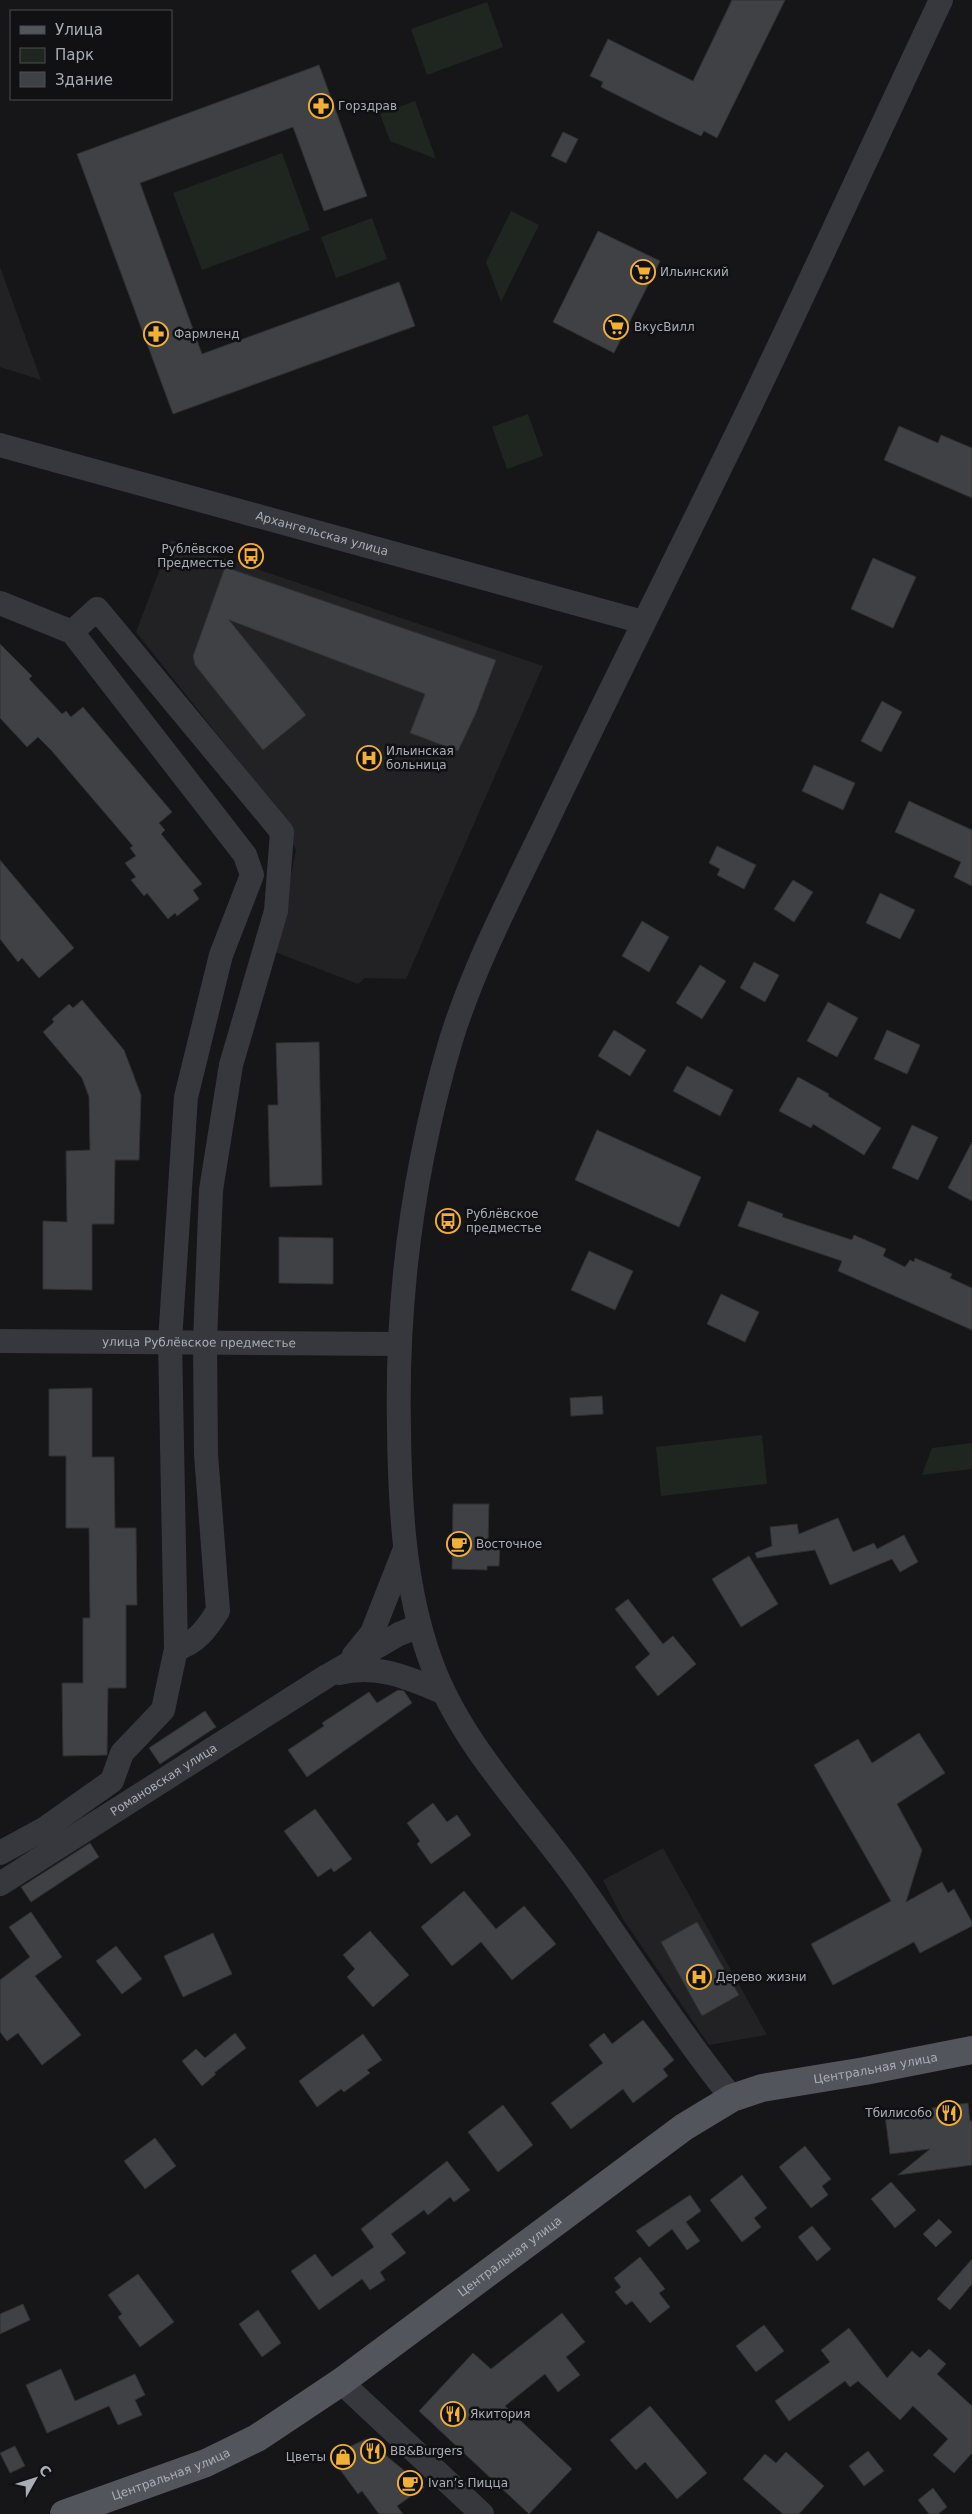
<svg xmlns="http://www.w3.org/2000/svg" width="972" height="2514" viewBox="0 0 972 2514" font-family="'DejaVu Sans',sans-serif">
<rect width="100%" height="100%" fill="#161618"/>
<g fill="#222225">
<path d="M 0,267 L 41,380 L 0,367 Z"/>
<path d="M 171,540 L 543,666 L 406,979 L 365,978 L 358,984 L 275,952 L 296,850 L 276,808 L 136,632 Z"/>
<path d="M 663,1848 L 767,2035 L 709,2045 L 623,1919 L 603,1880 Z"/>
</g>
<g fill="#1e261f">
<path d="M 487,2 L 503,47 L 427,75 L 411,29 Z"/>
<path d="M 415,101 L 436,159 L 390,141 L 380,114 Z"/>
<path d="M 282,153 L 310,230 L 202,270 L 173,193 Z"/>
<path d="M 511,211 L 539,225 L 501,302 L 486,262 Z"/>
<path d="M 372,218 L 387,259 L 336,278 L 321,237 Z"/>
<path d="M 528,414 L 543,456 L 507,469 L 492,427 Z"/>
<path d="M 762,1435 L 767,1484 L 661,1496 L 656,1447 Z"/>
<path d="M 972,1443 L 972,1469 L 922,1475 L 932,1448 Z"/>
</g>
<g fill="#404145" stroke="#303034">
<path d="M 732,0 L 785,0 L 717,138 L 704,131 L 701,136 L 665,119 L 601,87 L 603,82 L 590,76 L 608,39 L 693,81 Z"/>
<path d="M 319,65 L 367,196 L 324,211 L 293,127 L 140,183 L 202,354 L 399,282 L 415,326 L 173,414 L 77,154 Z"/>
<path d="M 563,132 L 578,139 L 566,163 L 551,156 Z"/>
<path d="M 598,231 L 660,261 L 614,353 L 553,322 Z"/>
<path d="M 899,426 L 938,443 L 941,435 L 972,448 L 972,498 L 884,460 Z"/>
<path d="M 873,558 L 916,577 L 893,628 L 851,609 Z"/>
<path d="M 225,567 L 496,660 L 476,713 L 458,751 L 410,733 L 425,694 L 229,620 L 306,715 L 263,750 L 195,665 L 193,656 Z"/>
<path d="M 0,644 L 32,676 L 29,679 L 62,714 L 66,711 L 71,717 L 83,707 L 172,812 L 159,823 L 165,830 L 161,834 L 202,884 L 193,890 L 199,899 L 177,916 L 175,913 L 168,919 L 147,893 L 144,896 L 131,880 L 136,877 L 125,863 L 136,856 L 130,848 L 133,846 L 51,750 L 38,737 L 27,747 L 0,718 Z"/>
<path d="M 882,701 L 902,712 L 881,752 L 861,741 Z"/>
<path d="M 814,765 L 855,783 L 843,810 L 802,791 Z"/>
<path d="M 909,801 L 972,830 L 972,886 L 954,877 L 961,862 L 895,832 Z"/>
<path d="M 717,846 L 756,865 L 744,889 L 717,875 L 720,869 L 709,863 Z"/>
<path d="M 0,860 L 74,948 L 39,978 L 22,958 L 18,962 L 0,939 Z"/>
<path d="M 793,880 L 813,892 L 794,922 L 774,909 Z"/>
<path d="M 880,893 L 915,910 L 900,939 L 866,923 Z"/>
<path d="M 642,921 L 669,937 L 649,972 L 622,956 Z"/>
<path d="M 754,962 L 779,975 L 765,1002 L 740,988 Z"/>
<path d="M 700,965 L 726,981 L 702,1019 L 676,1003 Z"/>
<path d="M 82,1000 L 124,1050 L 141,1095 L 139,1160 L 115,1160 L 114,1224 L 92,1224 L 92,1290 L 43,1289 L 43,1221 L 67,1222 L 66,1151 L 90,1150 L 89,1097 L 82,1078 L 43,1032 L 54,1022 L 52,1019 L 69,1004 L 73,1008 Z"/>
<path d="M 828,1002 L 858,1018 L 837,1057 L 807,1041 Z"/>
<path d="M 614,1030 L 646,1050 L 630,1076 L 598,1056 Z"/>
<path d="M 887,1030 L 920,1045 L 907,1074 L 874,1059 Z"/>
<path d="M 319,1042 L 322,1185 L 270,1187 L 268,1105 L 278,1105 L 276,1043 Z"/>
<path d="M 687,1066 L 733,1090 L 720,1116 L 673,1091 Z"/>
<path d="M 798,1077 L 829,1094 L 828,1096 L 881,1128 L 864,1155 L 813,1124 L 811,1128 L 779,1111 Z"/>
<path d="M 912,1125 L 938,1137 L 918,1180 L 892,1168 Z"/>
<path d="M 597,1130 L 701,1177 L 679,1227 L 575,1180 Z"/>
<path d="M 972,1142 L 972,1201 L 948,1188 Z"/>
<path d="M 748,1201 L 783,1214 L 782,1217 L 852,1240 L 854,1235 L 886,1249 L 883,1256 L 905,1267 L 910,1260 L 914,1262 L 915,1258 L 952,1274 L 950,1278 L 972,1288 L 972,1330 L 838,1271 L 842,1261 L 738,1226 Z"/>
<path d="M 279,1237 L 333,1238 L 333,1284 L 279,1283 Z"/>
<path d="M 589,1251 L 633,1271 L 615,1310 L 571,1290 Z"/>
<path d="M 721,1294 L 759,1312 L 745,1342 L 707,1324 Z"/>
<path d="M 92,1388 L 92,1457 L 114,1457 L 115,1528 L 136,1528 L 137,1605 L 126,1605 L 126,1688 L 108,1688 L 107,1755 L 63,1756 L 62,1683 L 83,1683 L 83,1618 L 90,1618 L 89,1528 L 66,1528 L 66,1456 L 49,1456 L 49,1389 Z"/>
<path d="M 602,1396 L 603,1414 L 571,1416 L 570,1398 Z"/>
<path d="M 453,1504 L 489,1504 L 488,1546 L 500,1546 L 499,1566 L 487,1566 L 487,1570 L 452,1569 Z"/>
<path d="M 838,1518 L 853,1552 L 874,1543 L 877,1549 L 904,1535 L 918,1562 L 900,1572 L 892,1559 L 830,1585 L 815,1550 L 757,1558 L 755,1553 L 772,1546 L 770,1527 L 797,1524 L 799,1534 Z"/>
<path d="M 749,1556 L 778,1604 L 741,1627 L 712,1579 Z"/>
<path d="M 628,1599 L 663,1644 L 673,1636 L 696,1664 L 658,1696 L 635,1667 L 650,1654 L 615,1609 Z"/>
<path d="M 398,1690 L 404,1691 L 412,1703 L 307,1777 L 288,1750 L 324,1726 L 322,1723 L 369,1692 L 377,1703 Z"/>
<path d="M 205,1711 L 216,1727 L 160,1764 L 149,1748 Z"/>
<path d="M 919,1733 L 945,1773 L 897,1804 L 922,1850 L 906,1902 L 942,1882 L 948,1893 L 954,1889 L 972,1922 L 972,1926 L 920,1953 L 914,1942 L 833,1985 L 811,1944 L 891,1901 L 814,1765 L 858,1739 L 872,1763 Z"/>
<path d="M 433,1803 L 447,1822 L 457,1815 L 471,1835 L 431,1864 L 417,1844 L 420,1841 L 407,1823 Z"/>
<path d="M 315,1809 L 352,1859 L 334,1872 L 331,1868 L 318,1877 L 284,1831 Z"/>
<path d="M 90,1843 L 99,1857 L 31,1902 L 21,1887 Z"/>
<path d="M 464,1891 L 496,1929 L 524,1906 L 556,1944 L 512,1980 L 481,1942 L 452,1966 L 421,1927 Z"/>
<path d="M 31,1912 L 62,1957 L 35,1976 L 81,2035 L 42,2065 L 18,2033 L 7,2041 L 0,2032 L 0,1980 L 30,1957 L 9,1927 Z"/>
<path d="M 697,1922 L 739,1995 L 702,2016 L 661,1942 Z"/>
<path d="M 370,1931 L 409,1975 L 373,2007 L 347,1977 L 355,1969 L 343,1955 Z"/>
<path d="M 213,1933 L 232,1974 L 183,1997 L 164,1956 Z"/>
<path d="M 116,1946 L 142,1979 L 122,1994 L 96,1961 Z"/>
<path d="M 643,2020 L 674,2060 L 663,2069 L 668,2076 L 633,2103 L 623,2089 L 571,2129 L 551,2103 L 603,2063 L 589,2045 L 604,2033 L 612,2044 Z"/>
<path d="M 235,2033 L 246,2048 L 214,2073 L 216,2074 L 202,2086 L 182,2061 L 196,2049 L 205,2058 Z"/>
<path d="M 363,2034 L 382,2060 L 367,2070 L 370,2073 L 344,2092 L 341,2089 L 317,2107 L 299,2081 Z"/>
<path d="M 968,2103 L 970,2121 L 972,2121 L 972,2165 L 898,2175 L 930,2149 L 890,2154 L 885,2115 Z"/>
<path d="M 503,2105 L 533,2145 L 498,2172 L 468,2132 Z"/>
<path d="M 155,2138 L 176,2166 L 145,2189 L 124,2161 Z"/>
<path d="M 805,2146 L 831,2179 L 822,2186 L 828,2195 L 811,2208 L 779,2167 Z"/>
<path d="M 447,2161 L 470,2190 L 454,2202 L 450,2197 L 428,2215 L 424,2210 L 391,2234 L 406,2253 L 380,2272 L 385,2280 L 370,2290 L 362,2279 L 319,2310 L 291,2271 L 315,2254 L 332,2277 L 374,2247 L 361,2229 Z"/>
<path d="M 742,2175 L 767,2208 L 754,2218 L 761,2227 L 742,2242 L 710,2200 Z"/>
<path d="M 891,2182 L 916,2210 L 895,2228 L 871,2199 Z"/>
<path d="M 690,2195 L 701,2211 L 686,2222 L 700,2241 L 687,2250 L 672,2229 L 649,2247 L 636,2231 Z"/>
<path d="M 939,2219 L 952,2232 L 936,2247 L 923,2234 Z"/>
<path d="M 812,2226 L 831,2249 L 817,2261 L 798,2237 Z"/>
<path d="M 640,2257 L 665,2289 L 659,2293 L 670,2307 L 650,2323 L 632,2301 L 626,2305 L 615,2292 L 621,2287 L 614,2278 Z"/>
<path d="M 972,2259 L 972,2284 L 950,2310 L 937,2299 Z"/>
<path d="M 138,2274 L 174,2322 L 140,2347 L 118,2317 L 122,2314 L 108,2295 Z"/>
<path d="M 23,2304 L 30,2320 L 0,2334 L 0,2314 Z"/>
<path d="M 258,2310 L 281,2343 L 262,2357 L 239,2324 Z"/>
<path d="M 562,2313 L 585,2342 L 566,2357 L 580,2375 L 558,2392 L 545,2374 L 505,2406 L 572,2469 L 529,2514 L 419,2411 L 473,2353 L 491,2369 Z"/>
<path d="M 764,2325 L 784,2351 L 756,2372 L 736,2346 Z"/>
<path d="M 849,2328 L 887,2378 L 912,2351 L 920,2358 L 929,2349 L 946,2364 L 937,2374 L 972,2406 L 972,2453 L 954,2473 L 933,2455 L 948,2439 L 913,2406 L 900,2420 L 858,2381 L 850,2387 L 845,2381 L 789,2421 L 775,2401 L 830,2362 L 821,2350 Z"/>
<path d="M 61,2369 L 75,2401 L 135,2374 L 145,2395 L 135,2400 L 142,2415 L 118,2425 L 109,2406 L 47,2433 L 26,2385 Z"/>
<path d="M 650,2406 L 707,2473 L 677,2499 L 645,2462 L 636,2470 L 610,2440 Z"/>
<path d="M 366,2439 L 424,2487 L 397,2506 L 403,2514 L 379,2514 L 362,2491 L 358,2494 L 330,2456 Z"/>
<path d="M 15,2446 L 25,2466 L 10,2473 L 0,2453 Z"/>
<path d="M 868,2451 L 884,2471 L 864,2486 L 849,2466 Z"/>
<path d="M 786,2452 L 824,2486 L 799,2514 L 783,2514 L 743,2479 L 765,2454 L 776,2463 Z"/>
<path d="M 933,2488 L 947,2507 L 938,2514 L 929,2514 L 918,2500 Z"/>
</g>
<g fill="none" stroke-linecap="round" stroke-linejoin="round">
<g stroke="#37383d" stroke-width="24">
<path id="s1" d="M 0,445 L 643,622"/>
<path d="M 0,603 L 72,632 L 245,855 L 252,875 L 221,955 L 186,1097 L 170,1341 L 176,1649 L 163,1710 L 122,1753 L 112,1781 L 44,1829 L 0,1853"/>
<path d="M 72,632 L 97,609 L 282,832 L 276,911 L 231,1065 L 211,1190 L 205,1342 L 206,1454 L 218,1611 C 207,1628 197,1643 176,1649"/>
<path id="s2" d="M 0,1341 L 399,1344"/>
<path d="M 354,1655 L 372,1633 L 405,1549"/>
<path d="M 339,1673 C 377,1664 407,1677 442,1692"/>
<path id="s3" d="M 0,1884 L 327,1676 L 399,1634 L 419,1626"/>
<path d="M 732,2098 C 676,2028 629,1953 577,1880 C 526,1809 459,1742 430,1659 C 404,1586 400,1506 399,1430 C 396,1297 413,1168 451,1040 C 475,963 514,890 549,817 C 606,698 665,581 723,462 C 798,310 868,154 941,0"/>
<path d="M 341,2382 L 482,2514"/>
</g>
<path stroke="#53555c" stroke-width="28" id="s4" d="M 64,2514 L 206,2463 L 257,2438 L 341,2382 L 684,2127 L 732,2098 L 762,2088 L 865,2071 L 972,2050"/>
</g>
<defs>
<symbol id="pharmacy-ring" viewBox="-11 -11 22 22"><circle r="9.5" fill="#111113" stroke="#f2b134" stroke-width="1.5"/><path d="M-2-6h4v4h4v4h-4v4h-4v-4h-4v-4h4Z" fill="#f2b134"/></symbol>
<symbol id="supermarket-ring" viewBox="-11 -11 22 22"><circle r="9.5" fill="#111113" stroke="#f2b134" stroke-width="1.5"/><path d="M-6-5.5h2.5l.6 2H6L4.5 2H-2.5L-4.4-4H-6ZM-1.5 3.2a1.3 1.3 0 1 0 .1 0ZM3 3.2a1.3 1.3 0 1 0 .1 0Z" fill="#f2b134"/></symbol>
<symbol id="bus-ring" viewBox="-11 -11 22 22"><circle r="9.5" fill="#111113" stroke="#f2b134" stroke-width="1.5"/><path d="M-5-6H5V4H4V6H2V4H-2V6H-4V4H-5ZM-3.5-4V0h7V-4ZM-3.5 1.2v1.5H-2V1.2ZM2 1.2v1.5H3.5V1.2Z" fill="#f2b134"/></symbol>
<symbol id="hospital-ring" viewBox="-11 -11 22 22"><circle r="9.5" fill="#111113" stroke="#f2b134" stroke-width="1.5"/><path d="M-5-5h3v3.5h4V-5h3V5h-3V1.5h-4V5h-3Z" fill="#f2b134"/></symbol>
<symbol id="cafe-ring" viewBox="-11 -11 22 22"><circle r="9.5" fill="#111113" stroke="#f2b134" stroke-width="1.5"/><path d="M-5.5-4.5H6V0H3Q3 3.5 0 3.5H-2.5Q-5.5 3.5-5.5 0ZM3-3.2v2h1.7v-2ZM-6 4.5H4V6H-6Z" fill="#f2b134"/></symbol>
<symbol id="restaurant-ring" viewBox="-11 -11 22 22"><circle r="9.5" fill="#111113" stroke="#f2b134" stroke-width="1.5"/><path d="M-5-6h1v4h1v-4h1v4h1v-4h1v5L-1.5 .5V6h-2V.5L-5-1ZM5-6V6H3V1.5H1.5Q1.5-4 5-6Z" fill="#f2b134"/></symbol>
<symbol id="shop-ring" viewBox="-11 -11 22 22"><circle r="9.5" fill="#111113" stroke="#f2b134" stroke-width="1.5"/><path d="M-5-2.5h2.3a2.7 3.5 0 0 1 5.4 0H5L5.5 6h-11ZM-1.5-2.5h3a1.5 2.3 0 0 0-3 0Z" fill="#f2b134"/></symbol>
</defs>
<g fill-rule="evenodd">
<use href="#pharmacy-ring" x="307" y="92" width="28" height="28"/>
<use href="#supermarket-ring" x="629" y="258" width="28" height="28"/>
<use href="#supermarket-ring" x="602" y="313" width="28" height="28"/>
<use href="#pharmacy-ring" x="142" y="320" width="28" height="28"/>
<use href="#bus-ring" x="237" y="542" width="28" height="28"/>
<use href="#hospital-ring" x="355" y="744" width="28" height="28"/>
<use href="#bus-ring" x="434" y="1207" width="28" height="28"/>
<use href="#cafe-ring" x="445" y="1530" width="28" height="28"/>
<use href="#hospital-ring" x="685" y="1963" width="28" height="28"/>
<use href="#restaurant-ring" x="935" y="2099" width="28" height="28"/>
<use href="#restaurant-ring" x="439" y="2400" width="28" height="28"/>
<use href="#restaurant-ring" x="359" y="2437" width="28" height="28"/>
<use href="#shop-ring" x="329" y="2443" width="28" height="28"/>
<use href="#cafe-ring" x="396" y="2469" width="28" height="28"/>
</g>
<g text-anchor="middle" stroke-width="5" stroke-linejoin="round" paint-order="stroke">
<g font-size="12" fill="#a8adb8" stroke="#111113" text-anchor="start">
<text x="338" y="110">Горздрав</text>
<text x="660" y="276">Ильинский</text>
<text x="634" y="331">ВкусВилл</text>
<text x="174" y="338">Фармленд</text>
<text x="234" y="553" text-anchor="end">Рублёвское<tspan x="234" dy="14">Предместье</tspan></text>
<text x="386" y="755">Ильинская<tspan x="386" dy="14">больница</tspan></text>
<text x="466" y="1218">Рублёвское<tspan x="466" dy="14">предместье</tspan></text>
<text x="476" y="1548">Восточное</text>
<text x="716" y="1981">Дерево жизни</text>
<text x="932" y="2117" text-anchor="end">Тбилисобо</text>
<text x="470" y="2418">Якитория</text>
<text x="390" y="2455">BB&amp;Burgers</text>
<text x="326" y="2461" text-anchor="end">Цветы</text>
<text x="428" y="2487">Ivan’s Пицца</text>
</g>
<g font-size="12" fill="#a8adb8" stroke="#111113">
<text dy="4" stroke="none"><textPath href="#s1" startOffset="334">Архангельская улица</textPath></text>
<text dy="4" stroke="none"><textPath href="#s2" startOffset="199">улица Рублёвское предместье</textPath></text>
<text dy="4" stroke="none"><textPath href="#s3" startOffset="194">Романовская улица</textPath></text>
<text dy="4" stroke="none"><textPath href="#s4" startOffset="939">Центральная улица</textPath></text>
<text dy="4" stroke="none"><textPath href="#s4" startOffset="519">Центральная улица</textPath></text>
<text dy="4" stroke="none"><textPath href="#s4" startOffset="114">Центральная улица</textPath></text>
</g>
</g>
<rect x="10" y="10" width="162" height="90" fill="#111113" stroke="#4d4f55"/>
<rect x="20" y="26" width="25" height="8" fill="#53555c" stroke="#4d4f55"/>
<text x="55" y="35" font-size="15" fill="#a8adb8">Улица</text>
<rect x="20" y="48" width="25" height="15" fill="#1e261f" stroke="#4d4f55"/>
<text x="55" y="60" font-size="15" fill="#a8adb8">Парк</text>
<rect x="20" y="72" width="25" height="15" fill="#404145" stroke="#4d4f55"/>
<text x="55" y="85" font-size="15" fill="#a8adb8">Здание</text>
<g transform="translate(35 2479) rotate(51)" stroke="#111113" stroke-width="4" paint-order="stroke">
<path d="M0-4L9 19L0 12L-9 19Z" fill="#a8adb8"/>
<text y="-8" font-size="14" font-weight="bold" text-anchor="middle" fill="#a8adb8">С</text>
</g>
</svg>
